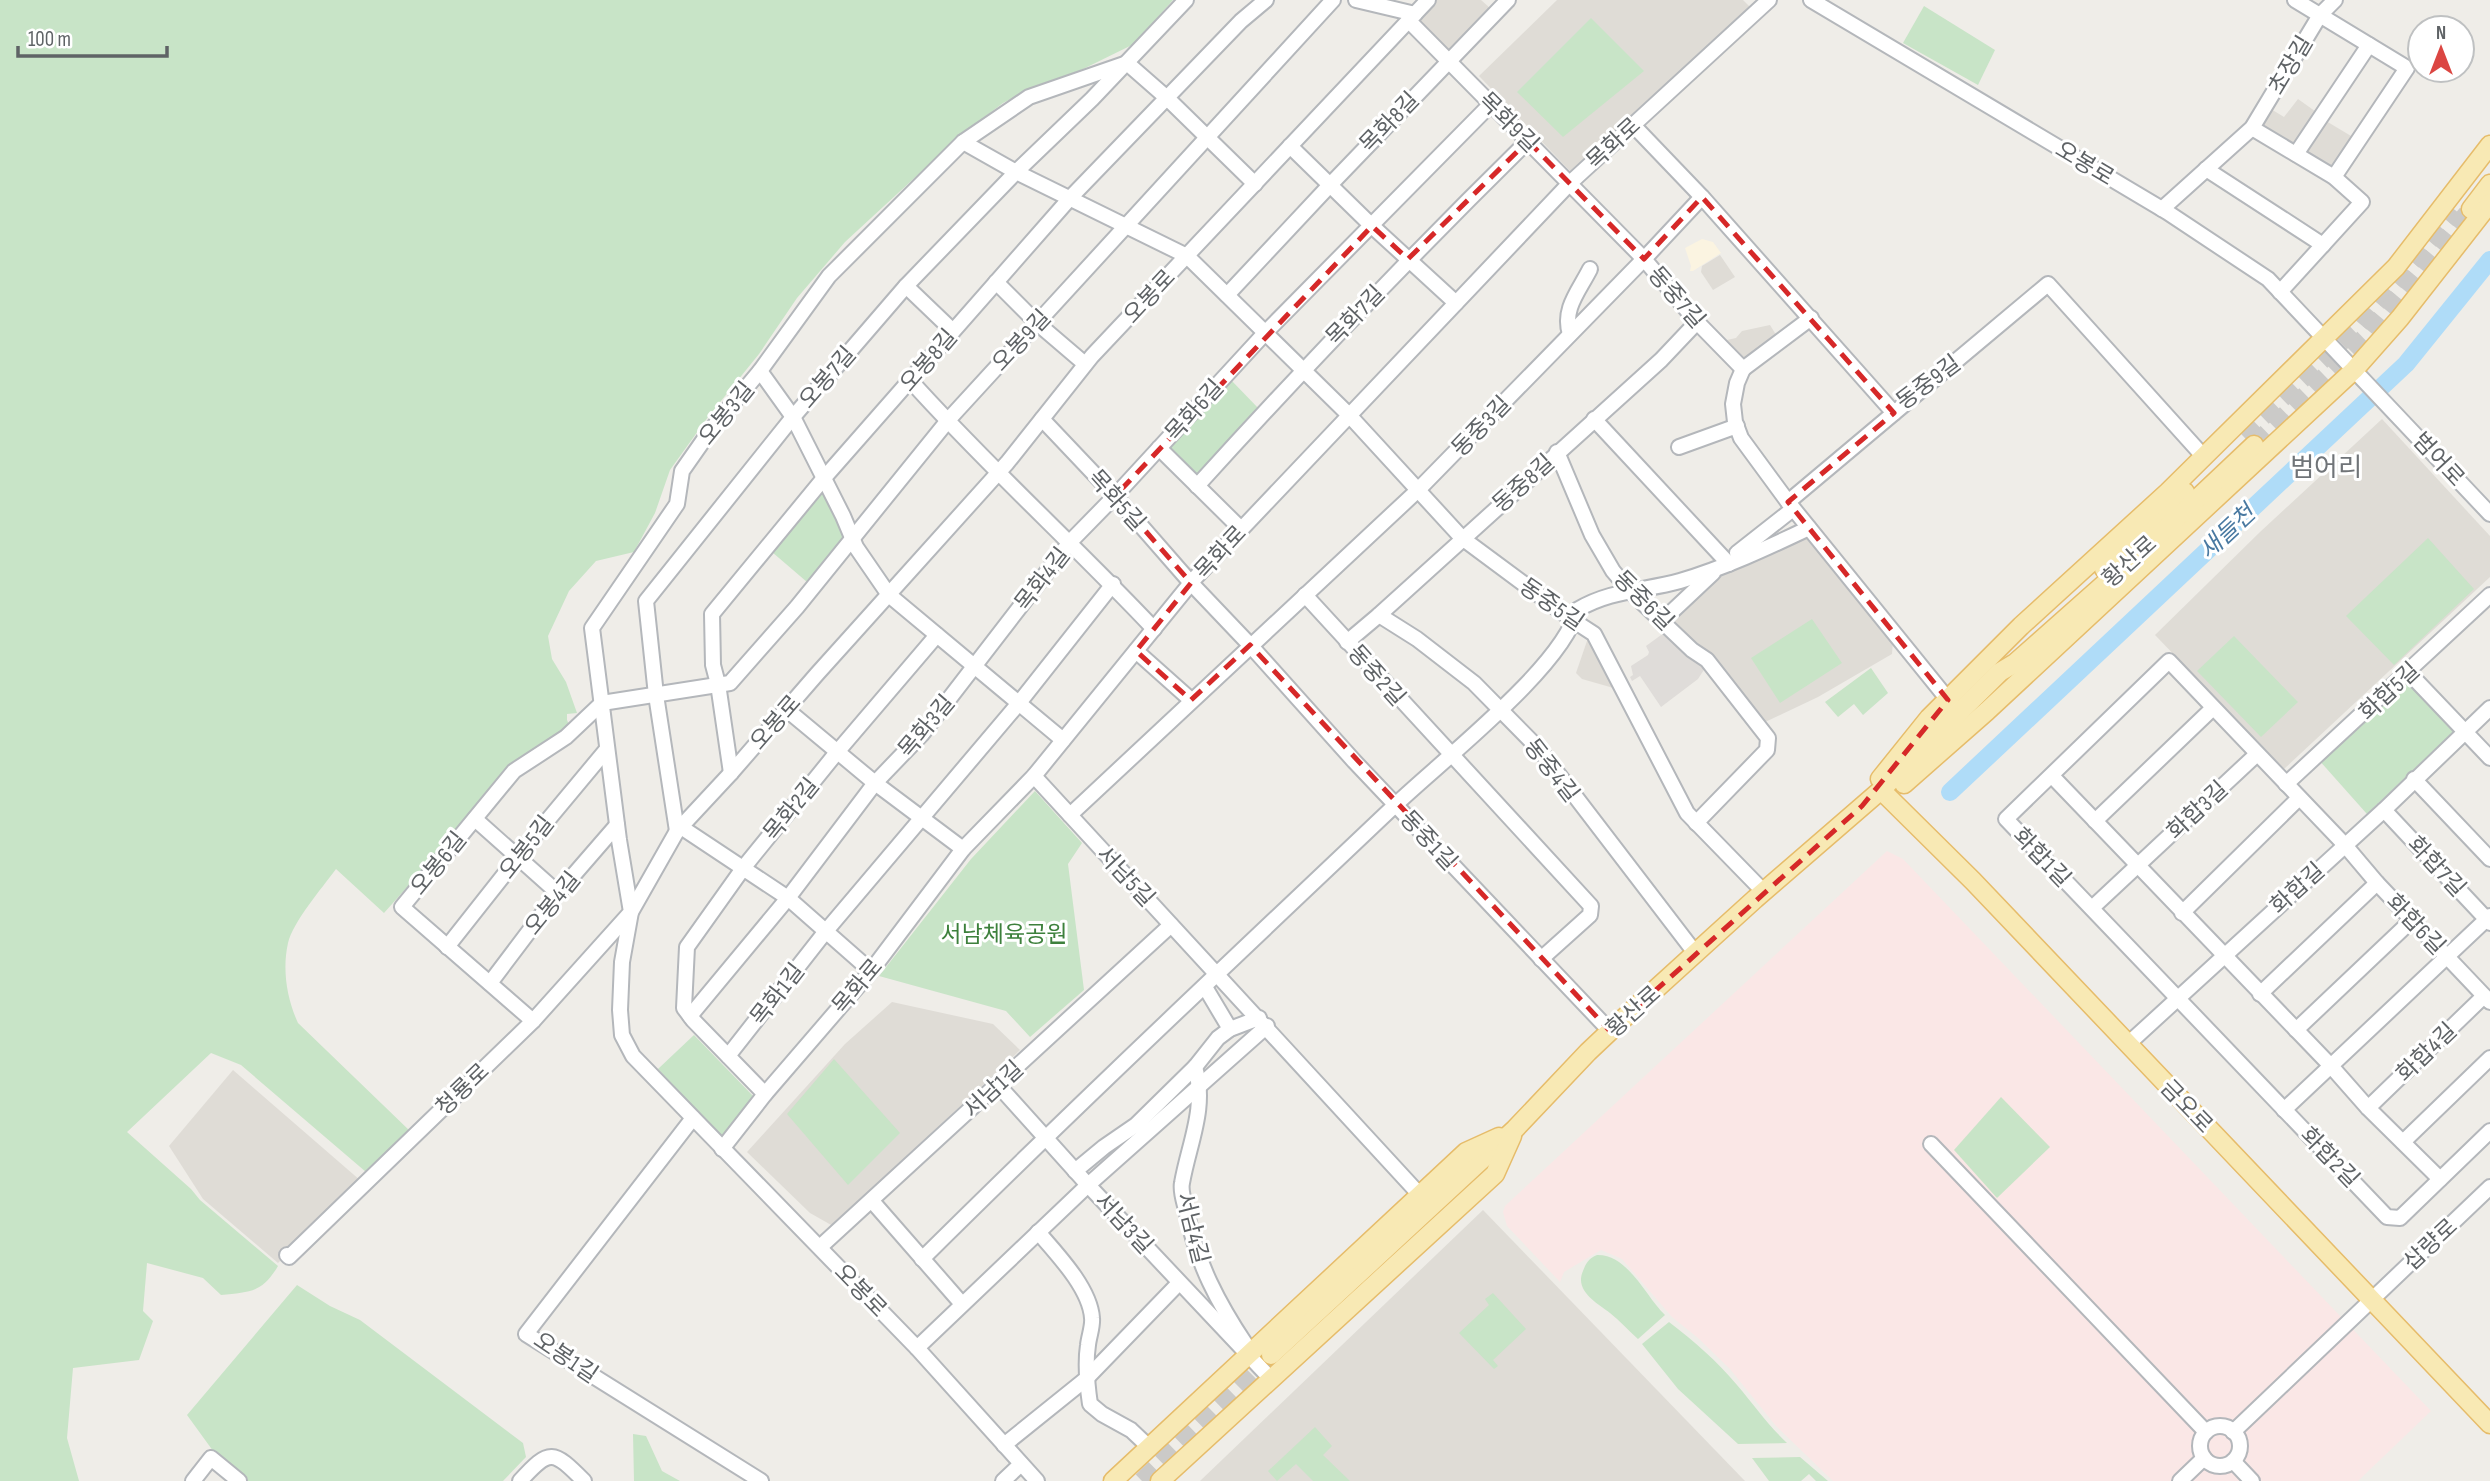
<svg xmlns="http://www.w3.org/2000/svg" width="2490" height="1481" viewBox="0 0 2490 1481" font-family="'Sofia Sans Condensed','Noto Sans KR',sans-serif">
<rect width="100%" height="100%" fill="#efede8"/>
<path fill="#fbf4e1" d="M 1702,239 L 1713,242 L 1721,253 L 1693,271 L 1690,271 L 1691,266 L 1685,248 Z"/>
<path fill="#dfdcd9" d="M 1668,630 L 1707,665 L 1698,679 L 1661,707 L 1640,676 L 1632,681 L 1630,677 L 1633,675 L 1631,666 L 1648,655 L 1649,652 L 1646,646 Z"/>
<g fill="#dfdcd6">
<path d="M 1437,0 L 1481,0 L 1491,9 L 1448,56 L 1414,23 Z"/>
<path d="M 1557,0 L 1743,0 L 1752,9 L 1572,173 L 1479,76 Z"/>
<path d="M 2298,99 L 2319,114 L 2295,151 L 2254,127 L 2266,106 L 2284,117 Z"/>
<path d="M 2321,118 L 2356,139 L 2334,174 L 2299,153 Z"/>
<path d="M 1720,255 L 1735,277 L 1713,290 L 1701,272 L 1702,266 Z"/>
<path d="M 1770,325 L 1778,338 L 1747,363 L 1727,344 L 1727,340 L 1736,338 L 1742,331 Z"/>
<path d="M 2382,419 L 2490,536 L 2490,577 L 2284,769 L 2155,635 L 2260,532 Z"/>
<path d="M 1808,534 L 1893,641 L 1892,654 L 1818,697 L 1763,723 L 1672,625 L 1673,618 L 1722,571 Z"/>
<path d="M 1591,637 L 1617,689 L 1582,679 L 1576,673 L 1588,638 Z"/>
<path d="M 892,1002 L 993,1024 L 1020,1050 L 833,1226 L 810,1213 L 747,1152 L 845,1044 Z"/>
<path d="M 233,1070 L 361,1181 L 278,1263 L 203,1199 L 169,1146 Z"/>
<path d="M 1483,1210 L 1745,1481 L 1200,1481 Z"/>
</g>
<path fill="#fae7e6" d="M 1887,851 L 1903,859 L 2431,1411 L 2358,1481 L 1833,1481 L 1776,1426 L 1730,1369 L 1698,1338 L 1672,1317 L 1622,1259 L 1601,1250 L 1564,1272 L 1560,1282 L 1507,1226 L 1503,1212 L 1505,1206 Z"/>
<g fill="#c8e4c7">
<path d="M 0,0 L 1173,0 L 1134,44 L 1079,71 L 1038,85 L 1003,103 L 961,135 L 845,242 L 797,298 L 759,354 L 708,417 L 670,470 L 655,513 L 634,552 L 596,561 L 569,591 L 548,636 L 552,659 L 566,682 L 577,713 L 567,714 L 567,720 L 570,727 L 522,758 L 384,913 L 336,869 C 322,888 293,922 288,943 C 282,970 287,999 298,1023 L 411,1132 L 366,1172 L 241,1065 L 211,1053 L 127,1132 L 191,1189 L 200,1200 L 278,1266 C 262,1293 250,1292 221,1295 L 203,1278 L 147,1263 L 143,1311 L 153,1321 L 139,1360 L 73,1368 L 67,1438 L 79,1481 L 0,1481 Z"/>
<path d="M 1924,6 L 1995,50 L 1978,85 L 1903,43 Z"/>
<path d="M 1591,18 L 1644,71 L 1563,137 L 1517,92 Z"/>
<path d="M 1229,378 L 1261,411 L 1197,480 L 1164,448 Z"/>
<path d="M 824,489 L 846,535 L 807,582 L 772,552 Z"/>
<path d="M 2428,538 L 2474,589 L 2394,665 L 2346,616 Z"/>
<path d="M 1812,619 L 1842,663 L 1780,703 L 1751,658 Z"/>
<path d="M 2234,636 L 2298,702 L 2261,737 L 2197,671 Z"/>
<path d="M 1871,668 L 1888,693 L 1863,715 L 1854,704 L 1838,717 L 1825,702 Z"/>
<path d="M 2407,679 L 2454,731 L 2367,814 L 2318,759 Z"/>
<path d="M 1035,791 L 1082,843 L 1068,864 L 1084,990 L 1030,1037 L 1006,1011 L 879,976 L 971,859 Z"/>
<path d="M 694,1035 L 754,1097 L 722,1139 L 658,1069 Z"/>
<path d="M 834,1059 L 900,1133 L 848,1185 L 787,1114 Z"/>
<path d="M 2001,1097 L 2050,1147 L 1997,1198 L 1954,1150 Z"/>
<path d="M 1597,1255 C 1628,1254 1646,1297 1665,1315 L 1638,1339 C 1629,1331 1620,1321 1610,1313 C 1597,1303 1574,1291 1583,1271 C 1586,1263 1589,1258 1597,1255 Z"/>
<path d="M 297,1285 L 330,1306 L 360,1320 L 523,1443 L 526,1457 L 503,1481 L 247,1481 L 216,1455 L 187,1415 Z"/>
<path d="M 1493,1293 L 1526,1329 L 1493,1360 L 1498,1366 L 1494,1369 L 1459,1333 L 1489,1305 L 1485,1299 Z"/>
<path d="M 1669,1322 C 1694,1341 1717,1361 1737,1385 C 1755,1406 1766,1423 1787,1443 L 1738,1444 L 1678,1389 L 1642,1344 Z"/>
<path d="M 1315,1427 L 1332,1446 L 1323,1455 L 1350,1481 L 1313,1481 L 1296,1464 L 1277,1481 L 1268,1471 Z"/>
<path d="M 633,1434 L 646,1436 L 662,1471 L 680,1481 L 634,1481 Z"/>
<path d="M 1800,1457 L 1828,1481 L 1816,1481 L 1809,1474 L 1801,1481 L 1769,1481 L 1752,1458 Z"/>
</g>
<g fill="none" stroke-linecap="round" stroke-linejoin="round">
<path stroke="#afdcf8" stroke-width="18" d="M 1950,792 L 2406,364 L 2490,260"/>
<g stroke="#cbcac8" stroke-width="18" stroke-dasharray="18 9" stroke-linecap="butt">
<path d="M 2243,436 L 2357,327 L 2455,210"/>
<path d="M 2254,445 L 2367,335 L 2469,211"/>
<path d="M 1142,1481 L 1271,1355"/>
</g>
<defs>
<g id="minor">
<path d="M 1356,0 L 1415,14"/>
<path d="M 1811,0 L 2167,212 L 2268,279 L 2490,514"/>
<path d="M 2295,0 L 2407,68 L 2334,177"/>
<path d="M 1409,21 L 1644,259 L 1697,322 L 1743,369"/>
<path d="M 1633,125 L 1702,197 L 1894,413 L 2048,284 L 2204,457"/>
<path d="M 2252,128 L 2334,177 L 2362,202 L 2280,292"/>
<path d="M 963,142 L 1016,172 L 1187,256 L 1349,415 L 1462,538 L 1574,621 L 1594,634 L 1687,813 L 1763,891"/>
<path d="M 1290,146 L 1372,226 L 1456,303"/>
<path d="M 2296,154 L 2369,45"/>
<path d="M 2206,169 L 2323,245"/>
<path d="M 2162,209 L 2252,128 L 2320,15 L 2335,0"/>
<path d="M 996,282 L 1037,323 L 1085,364"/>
<path d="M 906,286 L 953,331"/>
<path d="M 1227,295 L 1330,185 L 1508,0"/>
<path d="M 1570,334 C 1562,309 1579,291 1590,269"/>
<path d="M 1743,369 L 1737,383 L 1733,404 L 1735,422 L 1741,438 L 1788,502 L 1954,707"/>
<path d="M 1743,369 L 1811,318"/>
<path d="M 760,371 L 793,417 L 843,516 L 856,547 L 889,595 L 1063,740"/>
<path d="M 910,380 C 987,466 1074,544 1154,629"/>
<path d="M 1042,419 L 1115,496 L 1191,583 L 1250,645 L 1354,761 L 1610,1031"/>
<path d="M 1594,419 L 1729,564"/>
<path d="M 1679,447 L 1737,426"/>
<path d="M 1159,448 L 1241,529"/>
<path d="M 1557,452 L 1592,535 L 1613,571 L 1630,591 L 1692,650 L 1707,660 L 1768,738 L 1767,750 L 1696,823"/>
<path d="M 1197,486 C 1304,368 1414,253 1528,141"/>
<path d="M 1788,502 L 1894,413"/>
<path d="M 1737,553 L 1793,509"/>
<path d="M 1305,595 L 1591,906 L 1590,915 L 1541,959"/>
<path d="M 1379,615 L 1417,639 L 1474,683 L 1539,749 L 1696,954"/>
<path d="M 1663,620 L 1713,573"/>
<path d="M 1347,642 L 1379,615 L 1661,360 L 1697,322"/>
<path d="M 1136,651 L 1191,700"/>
<path d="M 2409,673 L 2490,758"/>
<path d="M 786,709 L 875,783 L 963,849"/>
<path d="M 731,773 L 718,684 L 713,665 L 712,614 L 824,478 L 1071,197 L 1241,21 L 1266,0"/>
<path d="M 1034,776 L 1420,1195"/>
<path d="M 2052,776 L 2331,1066 L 2368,1108 L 2440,1179"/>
<path d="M 2414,779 L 2490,859"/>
<path d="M 2286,784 L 2490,595"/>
<path d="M 2384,810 L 2490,923"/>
<path d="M 1070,815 L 1417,491 L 1644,259 L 1702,197"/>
<path d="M 475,819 L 558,893"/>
<path d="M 2095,821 L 2213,708"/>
<path d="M 681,827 L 788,898 L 871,971"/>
<path d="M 677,831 L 656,695 L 646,601 L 793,417 L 906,286 L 1016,172 L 1092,99 L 1186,0"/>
<path d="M 2092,908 L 2257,754"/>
<path d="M 2182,913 L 2299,798"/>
<path d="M 447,947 L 537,833 L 607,749"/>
<path d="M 490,983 L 558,893 L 617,825"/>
<path d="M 1205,987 L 1230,1029"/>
<path d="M 2260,994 L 2377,883"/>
<path d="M 2490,1002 L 2377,883 L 2344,844 L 2169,661 L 2006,819 L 2387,1217 L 2400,1218 L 2490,1131"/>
<path d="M 690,1016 L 788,898 L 875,783 L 922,734 L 1070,542 L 1115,496 L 1265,333 L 1491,104"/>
<path d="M 533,1021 L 402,907 L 514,771 L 566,737 L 602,703 L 730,683 L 797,607 L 950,418 L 1333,0"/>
<path d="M 2296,1030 L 2412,920"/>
<path d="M 2128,1044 L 2384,810 L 2490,708"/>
<path d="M 728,1056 L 826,931 L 1019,703 L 1113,584"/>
<path d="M 1195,1067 C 1207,1108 1189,1143 1182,1183 C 1180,1192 1185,1204 1187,1214 C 1197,1263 1218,1303 1246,1345"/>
<path d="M 998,1085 L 1088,1185 L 1271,1379"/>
<path d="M 765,1094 L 693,1020 L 684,1008 L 687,947 L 744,867 L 838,751 L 937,635"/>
<path d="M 2368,1108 L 2484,996"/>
<path d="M 2284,1110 L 2490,916"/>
<path d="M 693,1118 L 526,1334 L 761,1481"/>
<path d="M 2403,1142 L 2490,1058"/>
<path d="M 1931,1144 L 2206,1432"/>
<path d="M 722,1149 L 765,1094 L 871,971 L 963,849 L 1034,776 L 1195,578 L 1570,183 L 1769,0"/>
<path d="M 1075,1171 L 1104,1147 L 1136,1125 L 1195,1067 L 1218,1038 L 1230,1029 L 1259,1018"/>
<path d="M 872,1201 L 962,1304"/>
<path d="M 1038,1232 C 1056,1253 1090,1288 1092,1318 C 1093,1326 1089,1336 1088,1345 C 1085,1365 1087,1384 1090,1404 L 1102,1414 L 1131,1430 L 1149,1447"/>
<path d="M 820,1247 L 1171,925"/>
<path d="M 287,1255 L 289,1257 L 533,1021 L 631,912 L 619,840 L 592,628 L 677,504 L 682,471 L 710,431 L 760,371 L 829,276 L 963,142 L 1029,97 L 1127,63 L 1167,98 L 1255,184"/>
<path d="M 922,1259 C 1076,1106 1234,958 1391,809 C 1436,765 1564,667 1577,610 C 1610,590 1644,591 1680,581 C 1724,568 1767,548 1809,528"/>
<path d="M 917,1348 L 1088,1185 L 1267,1026"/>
<circle cx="2220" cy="1446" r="20"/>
<path d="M 2233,1432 L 2490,1187"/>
<path d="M 1004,1445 L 1086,1379 L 1179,1283"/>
<path d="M 2233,1461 L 2252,1481"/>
<path d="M 193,1481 L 211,1458 L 239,1481"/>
<path d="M 520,1481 C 550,1448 553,1450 584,1481"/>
<path d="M 1003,1481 L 1021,1464"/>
<path d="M 1037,1481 L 917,1348 L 633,1056 L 622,1035 L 620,1010 L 622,962 L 631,912 L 677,831 L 731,773 L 817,674 L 1007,463 L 1092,356 L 1428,0"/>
<path d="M 2180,1481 L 2204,1458"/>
</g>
<g id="major">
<path d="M 2471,209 L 2490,184"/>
<path d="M 2104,569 L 2185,492"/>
<path d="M 1880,779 L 1929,718 L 2021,626 L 2168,492 L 2396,267 L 2490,145"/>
<path d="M 1904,784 L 1987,711 L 2354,370 L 2400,318 L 2490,203"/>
<path d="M 1881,790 L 1973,881 L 2490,1424"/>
<path d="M 1271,1355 L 1515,1129 L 1588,1052 L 1624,1018 L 1755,899 L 1881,790 L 2000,672 L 2015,663 L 2147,546 L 2254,445"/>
<path d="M 1113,1481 L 1466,1152 L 1499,1137"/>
<path d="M 1160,1481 L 1495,1174 L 1512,1136"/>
</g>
</defs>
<use href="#minor" stroke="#b4b7bb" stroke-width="18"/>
<use href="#major" stroke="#e6bc6a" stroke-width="21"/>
<use href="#minor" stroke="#fff" stroke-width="14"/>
<use href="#major" stroke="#f8e9b4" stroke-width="18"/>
</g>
<path fill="none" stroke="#d62828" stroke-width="5" stroke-dasharray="14 9" stroke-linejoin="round" d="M 1528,141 L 1644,259 L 1702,197 L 1894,413 L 1788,502 L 1948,700 L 1862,806 L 1610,1031 L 1250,645 L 1191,700 L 1136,651 L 1191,583 L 1115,496 L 1372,226 L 1408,259 Z"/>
<g text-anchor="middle" stroke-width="6" stroke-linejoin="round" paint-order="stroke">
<g font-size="23" fill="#5f6366" stroke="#fff">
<text transform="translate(2290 65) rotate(-59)" y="8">초장길</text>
<text transform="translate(1389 122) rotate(-46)" y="8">목화8길</text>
<text transform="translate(1509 122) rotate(45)" y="8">목화9길</text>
<text transform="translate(1613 143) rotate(-43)" y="8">목화로</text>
<text transform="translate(2085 163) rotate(31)" y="8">오봉로</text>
<text transform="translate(1149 296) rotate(-47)" y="8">오봉로</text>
<text transform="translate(1677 297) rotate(49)" y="8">동중7길</text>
<text transform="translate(1355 315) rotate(-46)" y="8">목화7길</text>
<text transform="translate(1021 340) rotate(-47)" y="8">오봉9길</text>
<text transform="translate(928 360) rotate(-49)" y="8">오봉8길</text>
<text transform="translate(827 377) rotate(-49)" y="8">오봉7길</text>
<text transform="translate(1928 382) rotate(-37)" y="8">동중9길</text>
<text transform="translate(1194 410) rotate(-48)" y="8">목화6길</text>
<text transform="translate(726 413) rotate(-51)" y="8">오봉3길</text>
<text transform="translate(1481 426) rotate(-46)" y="8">동중3길</text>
<text transform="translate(2439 459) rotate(47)" y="8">범어로</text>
<text transform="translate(1523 483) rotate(-42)" y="8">동중8길</text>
<text transform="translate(1117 500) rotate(48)" y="8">목화5길</text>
<text transform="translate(1220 552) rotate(-47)" y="8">목화로</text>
<text transform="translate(2129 561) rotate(-42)" y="8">황산로</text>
<text transform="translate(1042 579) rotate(-52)" y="8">목화4길</text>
<text transform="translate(1644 600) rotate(45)" y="8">동중6길</text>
<text transform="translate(1552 604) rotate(35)" y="8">동중5길</text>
<text transform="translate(1377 675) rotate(48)" y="8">동중2길</text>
<text transform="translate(2389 691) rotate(-43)" y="8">화합5길</text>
<text transform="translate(775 722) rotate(-49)" y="8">오봉로</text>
<text transform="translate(926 726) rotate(-50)" y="8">목화3길</text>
<text transform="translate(1552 770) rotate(52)" y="8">동중4길</text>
<text transform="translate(791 809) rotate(-51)" y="8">목화2길</text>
<text transform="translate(2197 810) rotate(-43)" y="8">화합3길</text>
<text transform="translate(1429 840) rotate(47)" y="8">동중1길</text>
<text transform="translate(526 847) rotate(-52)" y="8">오봉5길</text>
<text transform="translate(2042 857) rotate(46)" y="8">화합1길</text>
<text transform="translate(438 863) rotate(-51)" y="8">오봉6길</text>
<text transform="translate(2437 866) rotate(47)" y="8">화합7길</text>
<text transform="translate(1126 876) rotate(47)" y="8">서남5길</text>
<text transform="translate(2297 888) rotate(-42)" y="8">화합길</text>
<text transform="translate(552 903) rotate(-51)" y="8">오봉4길</text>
<text transform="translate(2416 924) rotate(46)" y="8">화합6길</text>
<text transform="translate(857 986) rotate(-50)" y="8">목화로</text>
<text transform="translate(777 994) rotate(-52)" y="8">목화1길</text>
<text transform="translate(1633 1011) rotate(-42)" y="8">황산로</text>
<text transform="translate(2426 1052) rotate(-44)" y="8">화합4길</text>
<text transform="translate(462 1089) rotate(-44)" y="8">청룡로</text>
<text transform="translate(993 1089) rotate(-43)" y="8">서남1길</text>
<text transform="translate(2187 1106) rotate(46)" y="8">금오로</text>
<text transform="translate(2330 1157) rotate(46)" y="8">화합2길</text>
<text transform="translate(1124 1223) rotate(47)" y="8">서남3길</text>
<text transform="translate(1193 1228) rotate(76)" y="8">서남4길</text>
<text transform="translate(2430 1244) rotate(-43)" y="8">삽량로</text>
<text transform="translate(861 1290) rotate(46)" y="8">오봉로</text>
<text transform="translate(566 1357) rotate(34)" y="8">오봉1길</text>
</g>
<g font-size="23" fill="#3d803c" stroke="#fff">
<text x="1004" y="942">서남체육공원</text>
</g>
<g font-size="24" font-style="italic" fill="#4979a1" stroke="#fff">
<text transform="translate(2227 532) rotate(-43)" y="8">새들천</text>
</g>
<g font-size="26" fill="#707478" stroke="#fff">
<text x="2326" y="476">범어리</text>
</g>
</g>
<g transform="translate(2441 49)"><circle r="33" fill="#ffffff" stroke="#bfc1c2" stroke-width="2"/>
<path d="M0-5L12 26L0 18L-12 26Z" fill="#db4642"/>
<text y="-10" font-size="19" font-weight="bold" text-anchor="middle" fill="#5f6366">N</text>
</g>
<path d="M18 46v10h149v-10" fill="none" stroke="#5f6366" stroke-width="3.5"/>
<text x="28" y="46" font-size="21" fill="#5f6366" stroke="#ffffff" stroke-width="5" paint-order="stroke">100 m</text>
</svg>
